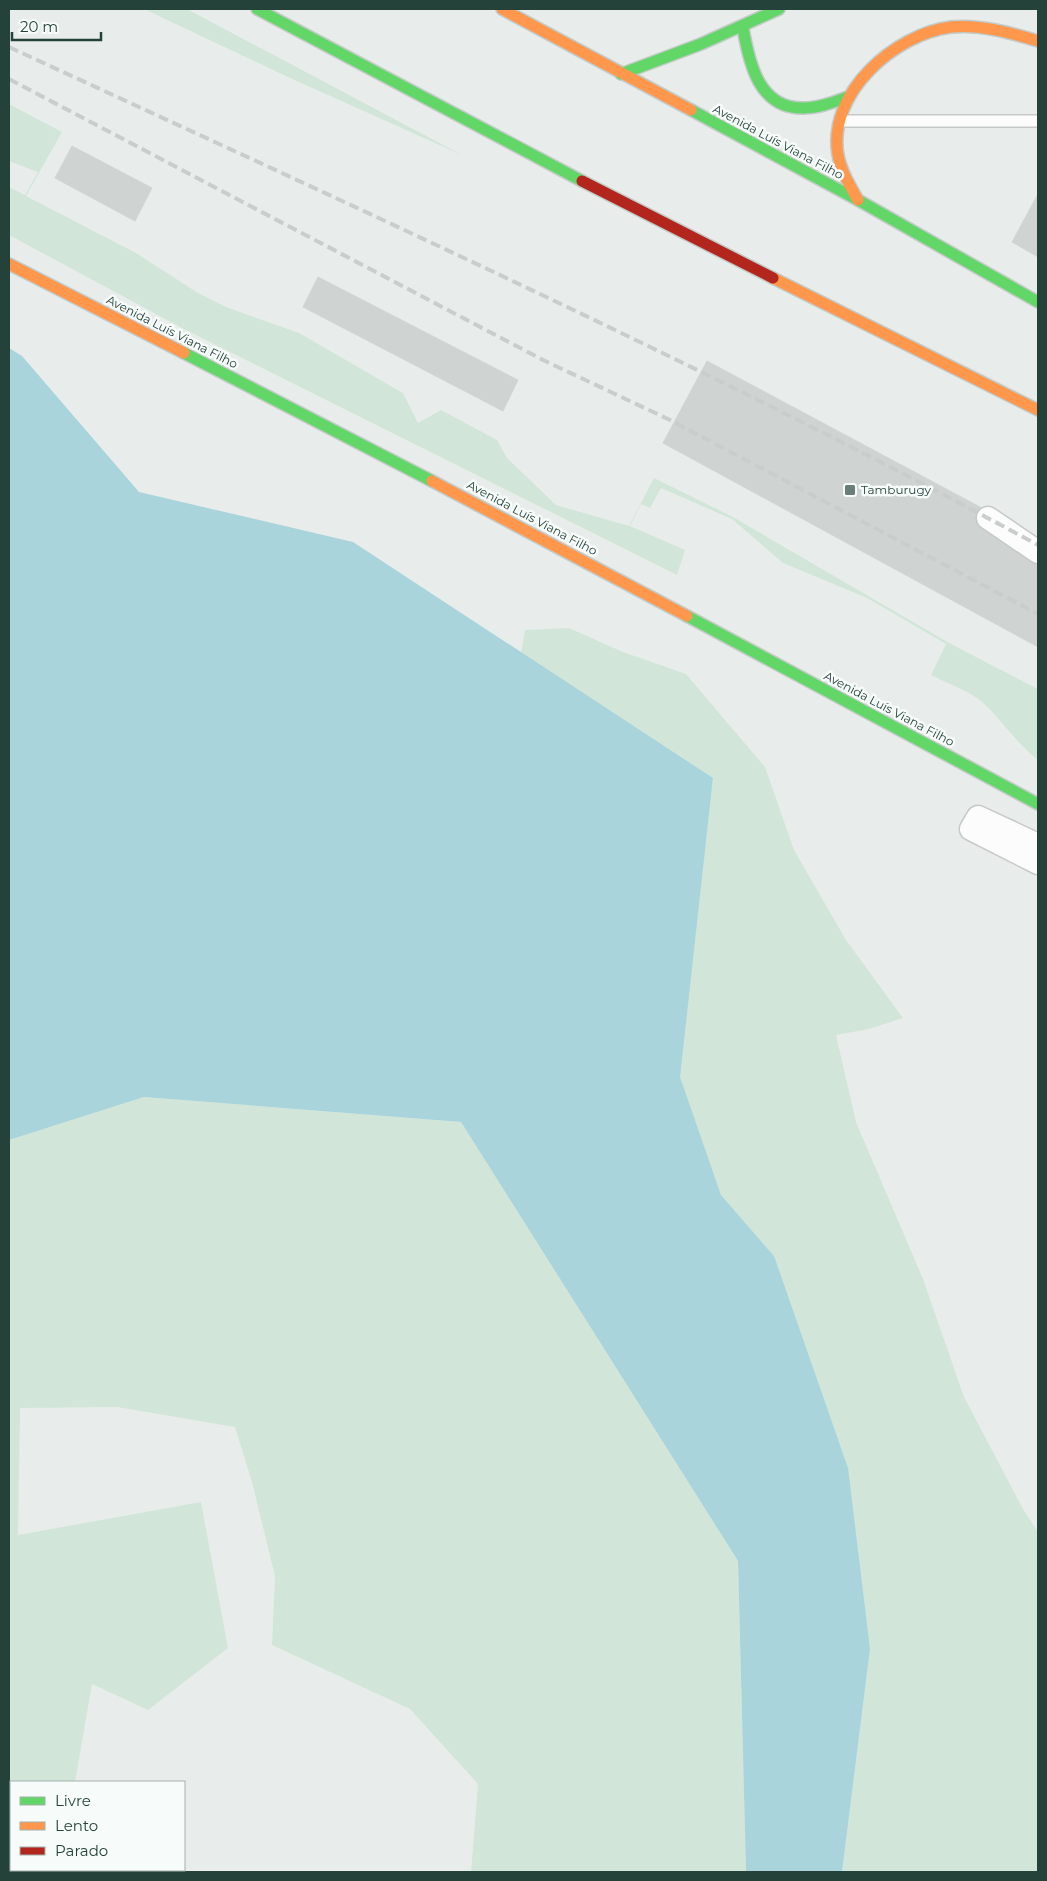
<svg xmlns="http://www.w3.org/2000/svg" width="1047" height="1881" viewBox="0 0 1047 1881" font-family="Montserrat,sans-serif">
<rect width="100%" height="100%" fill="#e8edeb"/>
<g fill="#d1e6d8">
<path d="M 144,9 L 187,9 L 462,155 L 290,78 Z"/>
<path d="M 9,104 L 62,132 L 26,196 L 136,253 L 198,293 L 226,307 L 299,333 L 403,393 L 418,423 L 441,410 L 497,440 L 507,458 L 556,505 L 629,526 L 654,478 L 733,517 L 949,643 L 1038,689 L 1038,760 C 1017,744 1002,720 982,702 C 970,691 946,683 931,675 L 946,644 L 867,598 L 783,563 L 732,519 L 661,488 L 650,508 L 641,504 L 630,526 L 685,550 L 677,575 L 182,328 L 9,235 L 9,187 L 25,195 L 38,172 L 9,161 Z"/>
<path d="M 569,628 L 623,652 L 686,674 L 765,767 L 794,850 L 846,940 L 903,1018 L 869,1029 L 836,1035 L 856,1122 L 923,1279 L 964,1397 L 1023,1509 L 1038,1532 L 1038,1872 L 842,1872 L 870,1649 L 774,1256 L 721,1195 L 679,1077 L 713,778 L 521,653 L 525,630 Z"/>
<path d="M 144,1097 L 461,1122 L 738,1561 L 746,1872 L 471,1872 L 478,1784 L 410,1709 L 272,1645 L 275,1576 L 252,1482 L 235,1427 L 117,1407 L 20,1408 L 18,1535 L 201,1502 L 228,1648 L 148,1710 L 92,1684 L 75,1782 L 11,1782 L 11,1848 L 9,1850 L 9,1140 Z"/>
</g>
<path fill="#a9d4db" d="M 9,348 L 22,356 L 139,492 L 353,542 L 713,778 L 680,1077 L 721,1195 L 774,1256 L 848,1468 L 870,1649 L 842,1872 L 746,1872 L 738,1561 L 461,1122 L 144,1097 L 9,1140 Z"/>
<g fill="#cfd4d2" stroke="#d1d6d4">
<path d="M 72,146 L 152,188 L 135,221 L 55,178 Z"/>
<path d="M 1038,194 L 1038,257 L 1012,242 Z"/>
<path d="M 318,277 L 518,380 L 503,411 L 303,307 Z"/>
<path d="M 707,361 L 1038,538 L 1038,647 L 663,443 Z"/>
</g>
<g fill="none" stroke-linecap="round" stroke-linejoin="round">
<defs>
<path id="lane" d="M 841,121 L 1038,121"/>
<g id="street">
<path d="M 988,518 L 1038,552"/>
<path d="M 1038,845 L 978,817 L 971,829 L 1038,863"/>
</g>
<g id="fast">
<path d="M 257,9 L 582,181"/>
<path d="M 743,28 C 749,63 759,109 803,108 C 819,108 834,102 848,97"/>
<path d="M 621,74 L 701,44 L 779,9"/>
<path d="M 691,110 L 858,200 L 1038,302"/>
<path d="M 184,353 L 432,481"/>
<path d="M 687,616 L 1038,804"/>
</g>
<g id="slow">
<path d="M 502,9 L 691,110"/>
<path d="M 858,200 C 850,186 841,171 838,155 C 827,93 895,34 951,27 C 980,24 1011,33 1038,41"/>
<path d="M 9,264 L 184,353"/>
<path d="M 773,278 L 1038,410"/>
<path d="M 432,481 L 687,616"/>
</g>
<path id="jam" d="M 582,181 L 773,278"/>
</defs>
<use href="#lane" stroke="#c5cac8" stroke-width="14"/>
<use href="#street" stroke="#c5cac8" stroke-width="25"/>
<use href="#fast" stroke="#c3cbc8" stroke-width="14"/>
<use href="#slow" stroke="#c3cbc8" stroke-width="14"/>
<use href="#jam" stroke="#c3cbc8" stroke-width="14"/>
<use href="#lane" stroke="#fcfcfc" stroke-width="11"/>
<use href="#street" stroke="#fcfcfc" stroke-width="22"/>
<use href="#fast" stroke="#63d668" stroke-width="11"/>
<use href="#slow" stroke="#ff974d" stroke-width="11"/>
<use href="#jam" stroke="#b3261e" stroke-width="11"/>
<g stroke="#c9cdcc" stroke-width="4" stroke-dasharray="10 5" stroke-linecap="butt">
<path d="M 9,47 C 355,207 703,364 1038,545"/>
<path d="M 9,79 L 543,360 L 668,419 L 1038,614"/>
</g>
</g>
<rect fill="#697e78" stroke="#f7fbf9" stroke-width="2" x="844" y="484" width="12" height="12" rx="2.5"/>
<g text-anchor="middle" stroke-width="5" stroke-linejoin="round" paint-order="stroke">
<g font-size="12" fill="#24423a" stroke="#f7fbf9">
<text transform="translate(778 142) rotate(28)" y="4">Avenida Luís Viana Filho</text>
<text transform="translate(172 332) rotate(27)" y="4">Avenida Luís Viana Filho</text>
<text transform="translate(532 518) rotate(28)" y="4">Avenida Luís Viana Filho</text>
<text transform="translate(889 709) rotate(28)" y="4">Avenida Luís Viana Filho</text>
</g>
<g font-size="12" fill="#24423a" stroke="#f7fbf9" text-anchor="start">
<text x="861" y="494">Tamburugy</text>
</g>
</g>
<rect width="1047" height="1881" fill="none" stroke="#24423a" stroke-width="20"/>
<rect x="10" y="1781" width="175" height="90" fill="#f7fbf9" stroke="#a3b1ad"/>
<rect x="20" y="1797" width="25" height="8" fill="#63d668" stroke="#a3b1ad"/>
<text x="55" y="1806" font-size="15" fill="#24423a">Livre</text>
<rect x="20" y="1822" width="25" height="8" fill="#ff974d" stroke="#a3b1ad"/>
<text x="55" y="1831" font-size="15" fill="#24423a">Lento</text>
<rect x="20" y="1847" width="25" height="8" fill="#b3261e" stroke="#a3b1ad"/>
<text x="55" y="1856" font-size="15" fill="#24423a">Parado</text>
<path d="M12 32v8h89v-8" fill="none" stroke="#24423a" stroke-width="2.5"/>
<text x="20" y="32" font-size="15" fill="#24423a" stroke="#f7fbf9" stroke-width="4" paint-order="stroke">20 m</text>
</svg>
